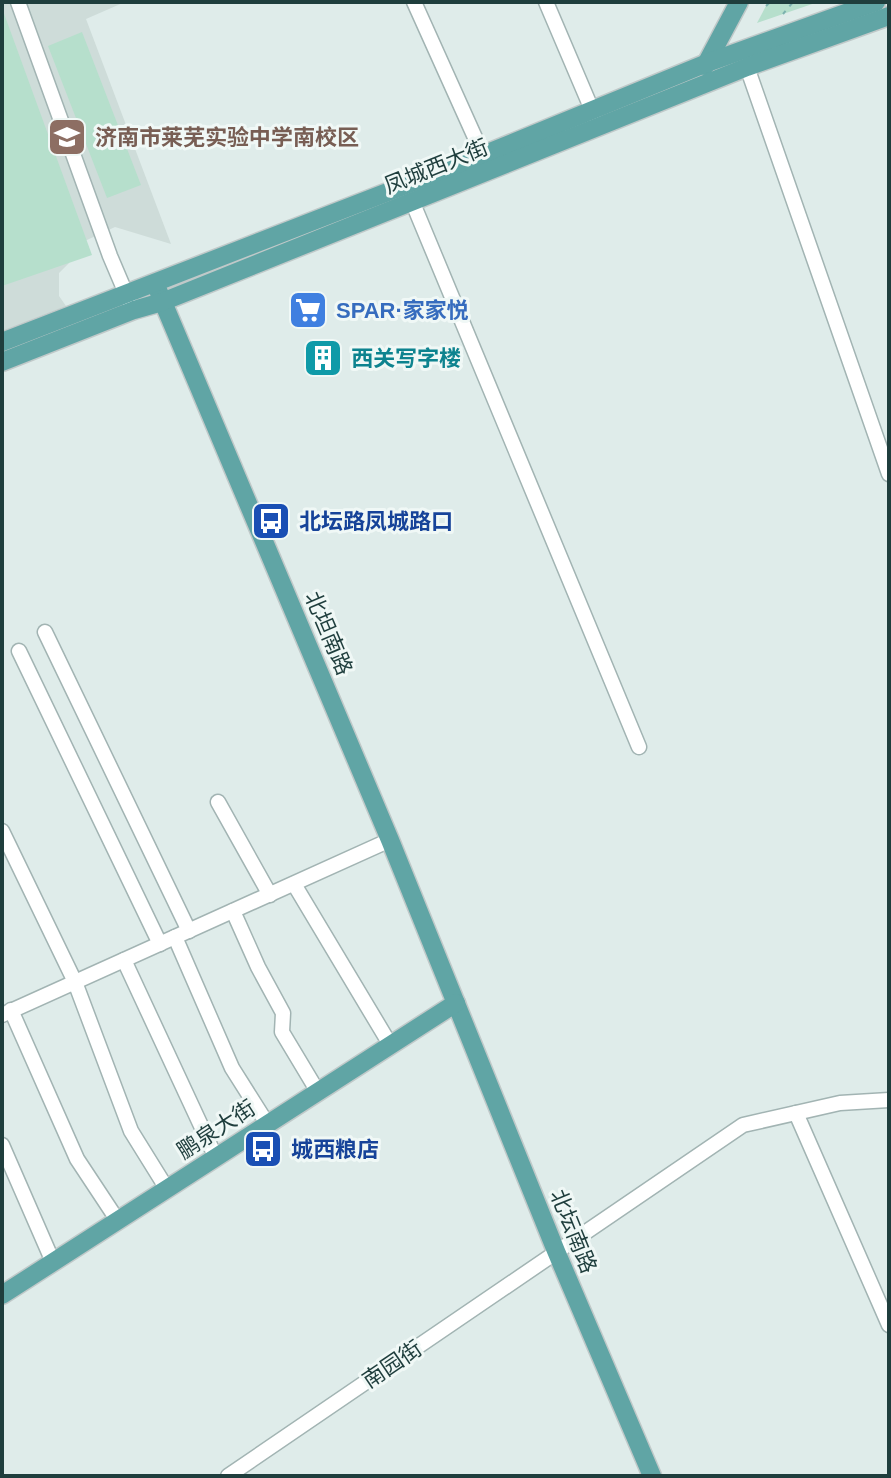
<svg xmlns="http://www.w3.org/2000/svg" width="891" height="1478" viewBox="0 0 891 1478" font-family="Helvetica,'Noto Sans SC',sans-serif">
<rect width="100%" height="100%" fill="#dfecea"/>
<path fill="#cedcd9" d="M 2,2 L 125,2 L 86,19 L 171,244 L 115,227 L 74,246 L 69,263 L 59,273 L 59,296 L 66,306 L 2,331 Z"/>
<g fill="#b6dfcc">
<path d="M 768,2 L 818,2 L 757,23 Z"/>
<path d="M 2,8 L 92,255 L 2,286 Z"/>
<path d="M 82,32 L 141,185 L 107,198 L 48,46 Z"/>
</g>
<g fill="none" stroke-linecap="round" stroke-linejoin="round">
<defs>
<g id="minor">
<path d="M 18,2 L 110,256 L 130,303"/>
<path d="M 414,2 L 486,162"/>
<path d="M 546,2 L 595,117"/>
<path d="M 747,67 L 889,474"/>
<path d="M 412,201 L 639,747"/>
<path d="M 45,632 L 189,931"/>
<path d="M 19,651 L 160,944"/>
<path d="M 218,802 L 270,895"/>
<path d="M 2,831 L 75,982 L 131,1131 L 167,1189"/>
<path d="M 294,884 L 391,1046"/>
<path d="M 233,911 L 258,967 L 283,1013 L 282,1032 L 318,1092"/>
<path d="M 175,937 L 232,1068 L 268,1125"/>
<path d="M 124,960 L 216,1158"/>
<path d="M 11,1010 L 77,1159 L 118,1221"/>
<path d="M 2,1015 L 390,840"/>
<path d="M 796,1113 L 889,1325"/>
<path d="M 2,1145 L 53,1262"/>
<path d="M 228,1476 L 743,1125 L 840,1103 L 889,1100"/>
</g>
<g id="major">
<path d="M 705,66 L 739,2"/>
<path d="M 155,283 L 390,840 L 556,1251 L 652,1476"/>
<path d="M 2,342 L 483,155 L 707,63 L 876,2"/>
<path d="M 2,362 L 134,310 L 162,302 L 747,67 L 889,16"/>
<path d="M 2,1295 L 456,1003"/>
</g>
</defs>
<use href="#minor" stroke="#a2b4b3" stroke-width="17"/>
<use href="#major" stroke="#c0c9c9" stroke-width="21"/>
<g stroke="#7db2af" stroke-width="2" stroke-dasharray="4 6" stroke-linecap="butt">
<path d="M 766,6 L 770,2"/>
<path d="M 783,14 L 793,2"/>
</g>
<use href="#minor" stroke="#fff" stroke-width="14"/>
<use href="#major" stroke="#60a5a5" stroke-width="18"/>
</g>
<defs>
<symbol id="school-square" viewBox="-11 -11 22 22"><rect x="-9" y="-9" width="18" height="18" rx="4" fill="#8d6e63" stroke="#f0f8f6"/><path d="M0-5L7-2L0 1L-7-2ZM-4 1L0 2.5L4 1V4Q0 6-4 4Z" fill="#fff"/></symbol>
<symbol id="supermarket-square" viewBox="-11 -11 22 22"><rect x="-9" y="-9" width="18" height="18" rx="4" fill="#3f7fe0" stroke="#f0f8f6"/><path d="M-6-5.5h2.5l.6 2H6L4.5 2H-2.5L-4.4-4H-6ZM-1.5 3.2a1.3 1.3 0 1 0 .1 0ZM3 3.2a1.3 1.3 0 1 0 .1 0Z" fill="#fff"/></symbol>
<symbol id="building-square" viewBox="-11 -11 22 22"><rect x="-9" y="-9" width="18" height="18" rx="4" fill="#0f9aa8" stroke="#f0f8f6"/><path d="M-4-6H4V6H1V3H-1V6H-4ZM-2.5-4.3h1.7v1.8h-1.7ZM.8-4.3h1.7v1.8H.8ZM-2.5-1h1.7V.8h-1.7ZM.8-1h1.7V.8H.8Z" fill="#fff"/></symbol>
<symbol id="bus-square" viewBox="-11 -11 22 22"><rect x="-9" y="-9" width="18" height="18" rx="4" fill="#1a4fb4" stroke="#f0f8f6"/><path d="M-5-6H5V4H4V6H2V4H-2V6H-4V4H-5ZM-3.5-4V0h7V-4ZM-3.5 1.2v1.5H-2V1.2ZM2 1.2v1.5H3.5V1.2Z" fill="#fff"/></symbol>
</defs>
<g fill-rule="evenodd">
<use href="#school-square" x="45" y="115" width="44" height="44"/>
<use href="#supermarket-square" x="286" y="288" width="44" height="44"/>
<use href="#building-square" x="301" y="336" width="44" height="44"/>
<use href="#bus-square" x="249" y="499" width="44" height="44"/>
<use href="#bus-square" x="241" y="1127" width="44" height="44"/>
</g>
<g text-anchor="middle" stroke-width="6" stroke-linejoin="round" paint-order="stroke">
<g font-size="22" font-weight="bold" fill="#785e54" stroke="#f0f8f6" text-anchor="start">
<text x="95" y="145">济南市莱芜实验中学南校区</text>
</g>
<g font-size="22" fill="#1f3e3d" stroke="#f0f8f6">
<text transform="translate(436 166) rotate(-22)" y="8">凤城西大街</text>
<text transform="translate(329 633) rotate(67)" y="8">北坦南路</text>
<text transform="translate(216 1129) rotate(-33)" y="8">鹏泉大街</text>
<text transform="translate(574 1231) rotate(68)" y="8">北坛南路</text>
<text transform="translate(392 1364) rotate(-34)" y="8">南园街</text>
</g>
<g font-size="22" font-weight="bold" fill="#366cbe" stroke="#f0f8f6" text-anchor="start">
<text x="336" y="318">SPAR·家家悦</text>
</g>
<g font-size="22" font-weight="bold" fill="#0d838f" stroke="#f0f8f6" text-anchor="start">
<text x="351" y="366">西关写字楼</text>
</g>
<g font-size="22" font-weight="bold" fill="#164399" stroke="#f0f8f6" text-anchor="start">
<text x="299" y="529">北坛路凤城路口</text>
<text x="291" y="1157">城西粮店</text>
</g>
</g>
<rect width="891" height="1478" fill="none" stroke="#1f3e3d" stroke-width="8"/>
</svg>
